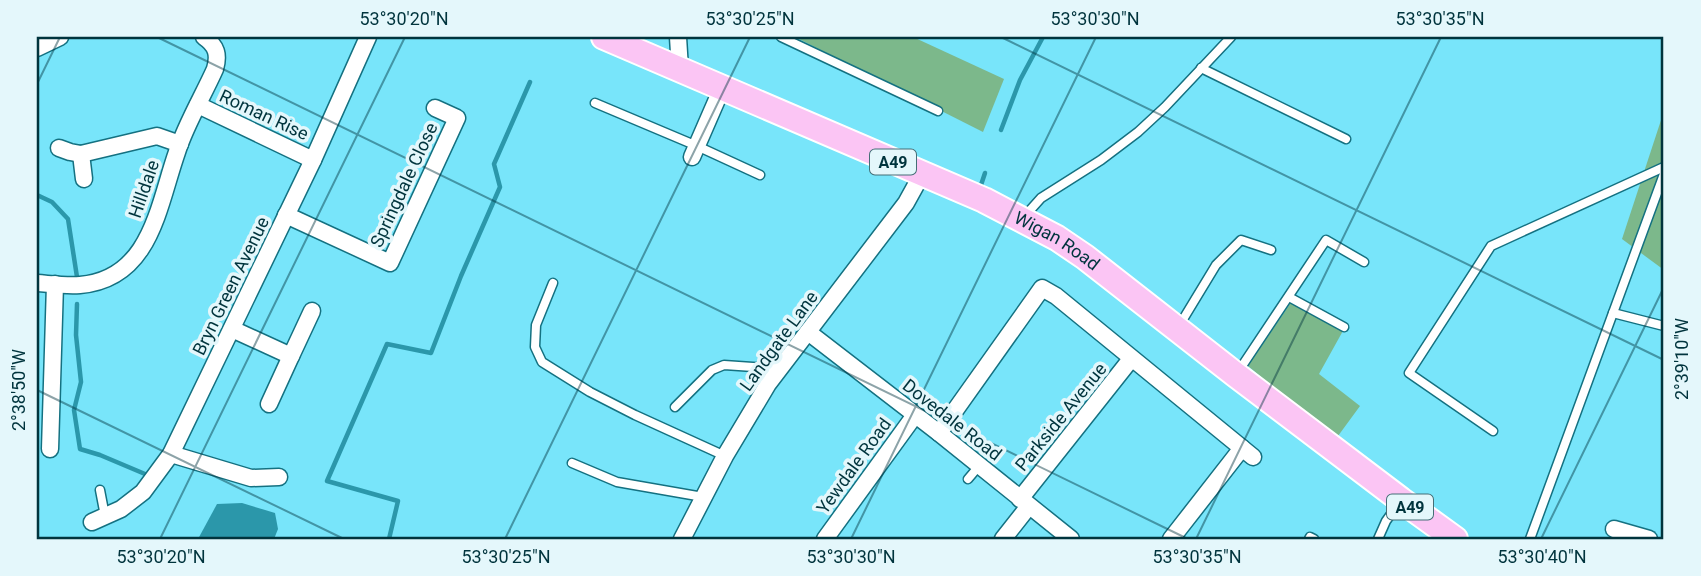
<svg xmlns="http://www.w3.org/2000/svg" width="1701" height="576" viewBox="0 0 1701 576" font-family="Roboto,sans-serif">
<rect width="100%" height="100%" fill="#78e5fa"/>
<g fill="#7cb88b">
<path d="M 795,37 L 913,37 L 1004,79 L 983,132 Z"/>
<path d="M 1664,111 L 1664,270 L 1622,239 Z"/>
<path d="M 1292,301 L 1344,329 L 1319,374 L 1360,406 L 1338,436 L 1295,405 L 1248,366 Z"/>
</g>
<path fill="#2b97aa" d="M 242,503 L 275,513 L 278,529 L 274,539 L 198,539 L 217,504 Z"/>
<g fill="none" stroke-linecap="round" stroke-linejoin="round">
<g stroke="#2b97aa" stroke-width="4.5">
<path d="M 1001,130 L 1020,80 L 1043,37"/>
<path d="M 980,188 L 985,173"/>
<path d="M 37,195 L 52,202 L 68,219 L 77,277"/>
<path d="M 77,304 L 76,335 L 81,382 L 74,410 L 80,449 L 100,455 L 145,474"/>
<path d="M 389,539 L 398,501 L 327,481 L 387,344 L 431,353 L 461,276 L 500,187 L 494,164 L 530,82"/>
</g>
<defs>
<g id="lane">
<path d="M 781,37 L 938,111"/>
<path d="M 1201,68 L 1346,139"/>
<path d="M 595,103 L 697,146 L 760,175"/>
<path d="M 1024,217 L 1041,198 L 1101,160 L 1138,132 L 1165,107 L 1231,37"/>
<path d="M 553,283 L 536,325 L 535,347 L 542,362 L 590,392 L 635,415 L 725,456"/>
<path d="M 1289,297 L 1344,327"/>
<path d="M 1613,313 L 1664,326"/>
<path d="M 1179,326 L 1216,265 L 1241,240 L 1271,250"/>
<path d="M 1238,372 L 1326,240 L 1364,262"/>
<path d="M 675,407 L 712,370 L 724,365 L 780,369"/>
<path d="M 1493,431 L 1409,373 L 1491,246 L 1664,167"/>
<path d="M 572,463 L 617,482 L 703,497"/>
<path d="M 968,479 L 979,466"/>
<path d="M 100,490 L 105,516"/>
<path d="M 1309,539 L 1310,537 L 1314,539"/>
<path d="M 1378,539 L 1386,521 L 1399,503"/>
<path d="M 1530,539 L 1664,174"/>
</g>
<g id="street">
<path d="M 678,37 L 680,69"/>
<path d="M 37,48 L 60,37"/>
<path d="M 198,105 L 313,160"/>
<path d="M 59,148 L 70,152 L 81,154 L 157,136 L 180,144"/>
<path d="M 81,154 L 84,179"/>
<path d="M 692,157 L 722,88"/>
<path d="M 286,215 L 390,263 L 457,118 L 435,108"/>
<path d="M 37,283 C 51,284 65,286 80,285 C 151,279 158,206 177,152 C 186,124 203,96 215,69 C 219,55 217,46 204,37"/>
<path d="M 232,329 L 291,356 L 269,404"/>
<path d="M 808,332 L 939,433 L 1071,539"/>
<path d="M 291,356 L 312,311"/>
<path d="M 939,433 L 1042,288 L 1056,296 L 1253,457"/>
<path d="M 50,449 L 55,284"/>
<path d="M 171,454 L 251,478 L 279,477"/>
<path d="M 1020,499 L 1131,359"/>
<path d="M 92,522 L 121,509 L 143,492 L 171,454 L 313,160 L 368,37"/>
<path d="M 1614,529 L 1649,539"/>
<path d="M 682,539 L 725,456 L 768,384 L 906,203 L 922,174"/>
<path d="M 825,539 L 915,415"/>
<path d="M 1003,539 L 1029,506"/>
<path d="M 1171,539 L 1242,448"/>
</g>
<g id="primary">
<path id="s1" d="M 604,37 L 984,200 L 1057,238 L 1085,257 L 1236,375 L 1401,500 L 1455,539"/>
</g>
</defs>
<use href="#lane" stroke="#147181" stroke-width="11"/>
<use href="#street" stroke="#147181" stroke-width="19"/>
<use href="#primary" stroke="#fff" stroke-width="28"/>
<use href="#lane" stroke="#fff" stroke-width="8"/>
<use href="#street" stroke="#fff" stroke-width="16"/>
<use href="#primary" stroke="#fbc5f4" stroke-width="24"/>
</g>
<path fill="none" stroke="#00343d" stroke-width="2" stroke-opacity="0.45" d="M 157,37 L 1188,539M 1001,37 L 1664,360M 37,84 L 60,37M 37,390 L 344,539M 160,539 L 405,37M 505,539 L 750,37M 851,539 L 1096,37M 1196,539 L 1441,37M 1541,539 L 1664,287"/>
<g text-anchor="middle" stroke-width="7" stroke-linejoin="round" paint-order="stroke">
<g fill="#e4f7fb" stroke="#446e76" stroke-width="2">
<rect x="870" y="149.5" width="46" height="25" rx="5"/>
<rect x="1387" y="494.5" width="46" height="25" rx="5"/>
</g>
<g font-size="16" font-weight="bold" fill="#00343d">
<text x="893" y="168">A49</text>
<text x="1410" y="513">A49</text>
</g>
<g font-size="18" fill="#00343d" stroke="#e4f7fb">
<text transform="translate(264 115) rotate(25)" y="6">Roman Rise</text>
<text transform="translate(404 185) rotate(-65)" y="6">Springdale Close</text>
<text transform="translate(144 189) rotate(-71)" y="6">Hilldale</text>
<text dy="6" stroke="none"><textPath href="#s1" startOffset="497">Wigan Road</textPath></text>
<text transform="translate(231 286) rotate(-64)" y="6">Bryn Green Avenue</text>
<text transform="translate(779 341) rotate(-54)" y="6">Landgate Lane</text>
<text transform="translate(1061 417) rotate(-51)" y="6">Parkside Avenue</text>
<text transform="translate(952 420) rotate(38)" y="6">Dovedale Road</text>
<text transform="translate(854 466) rotate(-54)" y="6">Yewdale Road</text>
</g>
</g>
<rect width="1701" height="576" fill="none" stroke="#e4f7fb" stroke-width="77"/>
<rect x="38" y="38" width="1624" height="500" fill="none" stroke="#00343d" stroke-width="2.5"/>
<g font-size="18" text-anchor="middle" fill="#00343d">
<text x="404" y="25">53°30'20"N</text>
<text x="750" y="25">53°30'25"N</text>
<text x="1095" y="25">53°30'30"N</text>
<text x="1440" y="25">53°30'35"N</text>
<text transform="translate(1682 359) rotate(-90)" y="6">2°39'10"W</text>
<text transform="translate(19 390) rotate(-90)" y="6">2°38'50"W</text>
<text x="161" y="563">53°30'20"N</text>
<text x="506" y="563">53°30'25"N</text>
<text x="851" y="563">53°30'30"N</text>
<text x="1197" y="563">53°30'35"N</text>
<text x="1542" y="563">53°30'40"N</text>
</g>
</svg>
